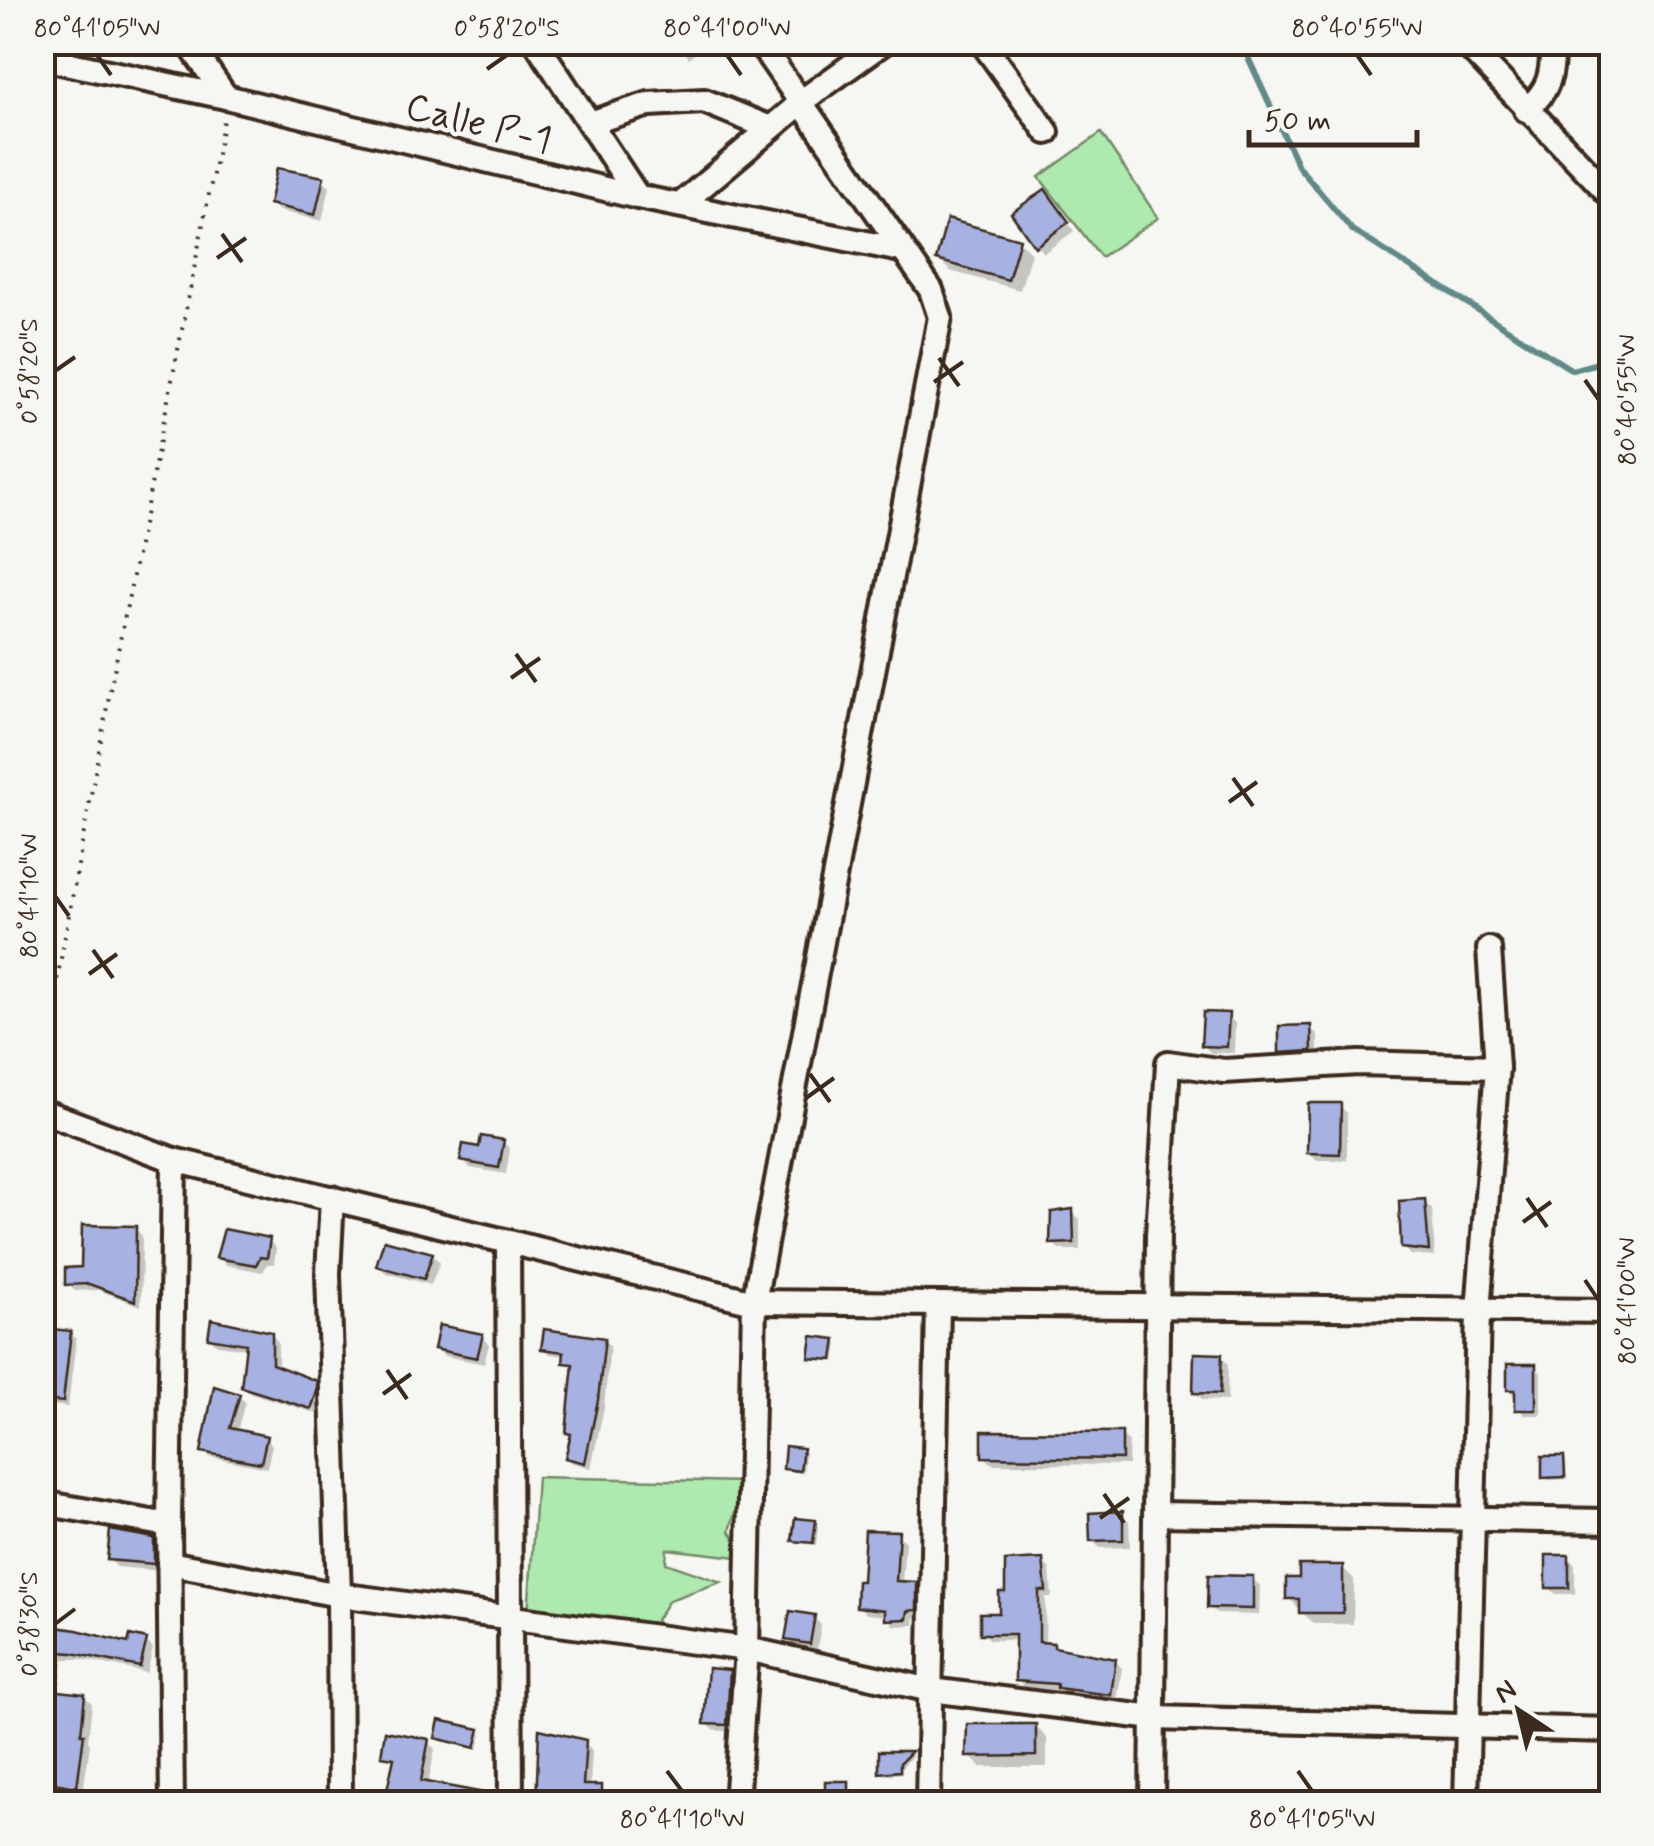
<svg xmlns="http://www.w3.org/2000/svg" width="1654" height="1846" viewBox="0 0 1654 1846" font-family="Mynerve,sans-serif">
<rect width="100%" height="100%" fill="#f6f6f2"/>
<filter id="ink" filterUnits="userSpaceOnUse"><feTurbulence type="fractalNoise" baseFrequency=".01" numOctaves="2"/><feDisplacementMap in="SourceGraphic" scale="20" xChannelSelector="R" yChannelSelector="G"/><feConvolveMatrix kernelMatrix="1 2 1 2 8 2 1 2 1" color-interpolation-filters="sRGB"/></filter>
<g filter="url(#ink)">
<g fill="#aeeab0" stroke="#748a67" stroke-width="2.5">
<path d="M 1101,133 L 1158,218 L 1101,257 L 1039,177 Z"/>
<path d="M 537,1477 L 743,1482 L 730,1531 L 746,1558 L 667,1549 L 666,1563 L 721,1582 L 669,1600 L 656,1620 L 665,1632 L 528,1616 Z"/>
</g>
<g fill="#0003">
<path d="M 676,42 L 702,42 L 705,46 L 689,58 Z"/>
<path d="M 322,180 L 330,187 L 322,221 L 279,211 L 272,204 Z"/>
<path d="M 1052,200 L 1074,231 L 1044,253 L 1037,245 Z"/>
<path d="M 1019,241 L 1031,253 L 1020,290 L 950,271 L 938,259 Z"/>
<path d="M 1228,1016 L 1235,1023 L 1234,1053 L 1211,1053 L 1203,1045 Z"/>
<path d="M 1310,1028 L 1318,1035 L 1318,1057 L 1289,1059 L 1282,1052 Z"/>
<path d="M 1340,1106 L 1347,1113 L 1347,1160 L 1317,1160 L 1309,1152 Z"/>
<path d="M 503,1142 L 510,1149 L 506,1174 L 470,1168 L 463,1160 Z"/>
<path d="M 1424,1202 L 1432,1209 L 1435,1257 L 1411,1255 L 1403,1247 Z"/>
<path d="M 1072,1212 L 1080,1219 L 1080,1250 L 1060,1250 L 1053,1243 Z"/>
<path d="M 135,1228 L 142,1236 L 141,1306 L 98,1290 L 75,1291 L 68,1284 Z"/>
<path d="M 269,1241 L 276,1248 L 274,1264 L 267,1264 L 263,1272 L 226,1265 L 218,1257 Z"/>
<path d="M 432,1255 L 440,1262 L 431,1285 L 386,1273 L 379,1266 Z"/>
<path d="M 42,1315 L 45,1318 L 44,1330 L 70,1333 L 76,1339 L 68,1407 L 42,1404 Z"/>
<path d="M 271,1334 L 278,1342 L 278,1369 L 315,1383 L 323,1390 L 318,1414 L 251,1393 L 244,1386 L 248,1349 L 217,1345 L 210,1338 Z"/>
<path d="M 481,1336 L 489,1344 L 484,1364 L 444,1356 L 437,1349 Z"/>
<path d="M 604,1340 L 610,1346 L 604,1407 L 591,1468 L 573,1463 L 567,1457 L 573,1436 L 569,1432 L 575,1368 L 565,1362 L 566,1356 L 550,1354 L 544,1348 Z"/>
<path d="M 835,1341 L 838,1344 L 835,1362 L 812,1357 Z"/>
<path d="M 1221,1356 L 1228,1364 L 1227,1401 L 1203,1400 L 1195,1392 Z"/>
<path d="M 1535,1367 L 1541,1373 L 1541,1415 L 1524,1415 L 1510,1389 Z"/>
<path d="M 239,1396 L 245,1402 L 237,1432 L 265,1438 L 272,1445 L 267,1468 L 210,1457 L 203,1451 Z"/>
<path d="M 1121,1434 L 1129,1442 L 1128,1465 L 992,1464 L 984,1456 Z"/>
<path d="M 802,1450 L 805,1453 L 803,1473 L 788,1471 L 785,1468 Z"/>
<path d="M 1563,1458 L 1566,1461 L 1567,1479 L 1548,1480 L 1544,1476 Z"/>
<path d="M 1122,1514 L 1129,1521 L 1130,1547 L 1100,1548 L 1092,1540 Z"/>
<path d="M 815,1523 L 818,1526 L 816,1545 L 798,1543 L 795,1540 Z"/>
<path d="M 897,1534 L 905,1541 L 902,1584 L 916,1584 L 924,1592 L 923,1616 L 915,1617 L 914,1625 L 894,1626 L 887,1616 L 866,1614 L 858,1606 L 864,1583 Z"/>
<path d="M 153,1540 L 161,1548 L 161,1571 L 117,1567 L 109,1559 Z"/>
<path d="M 1568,1557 L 1575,1565 L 1575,1594 L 1556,1594 L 1548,1587 Z"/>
<path d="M 1042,1561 L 1050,1569 L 1052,1597 L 1046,1597 L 1045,1645 L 1053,1645 L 1058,1650 L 1115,1661 L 1122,1668 L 1117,1701 L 1066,1695 L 1061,1690 L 1025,1688 L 1017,1680 L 1017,1640 L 990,1640 L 983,1632 L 1002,1616 L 1007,1594 Z"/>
<path d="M 1342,1567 L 1354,1579 L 1353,1624 L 1313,1624 L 1289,1598 L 1302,1580 Z"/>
<path d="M 1252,1578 L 1260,1586 L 1259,1615 L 1217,1614 L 1210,1607 Z"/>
<path d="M 813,1617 L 821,1625 L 817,1650 L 795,1647 L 788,1640 Z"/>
<path d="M 42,1627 L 130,1646 L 146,1641 L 153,1648 L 147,1673 L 82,1659 L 64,1659 L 59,1693 L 84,1696 L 92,1703 L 88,1741 L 90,1744 L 83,1793 L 51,1788 L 44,1780 L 49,1758 L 42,1752 Z"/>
<path d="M 729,1672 L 737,1679 L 733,1732 L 714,1730 L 706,1723 Z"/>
<path d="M 1035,1726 L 1047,1738 L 1047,1767 L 981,1767 L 969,1756 Z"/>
<path d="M 479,1731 L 482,1734 L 478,1749 L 438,1737 Z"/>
<path d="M 427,1741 L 435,1749 L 428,1785 L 492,1804 L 431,1804 L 397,1796 L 390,1789 L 396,1763 L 383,1755 Z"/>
<path d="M 585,1743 L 592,1750 L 590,1788 L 601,1788 L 608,1795 L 608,1804 L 538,1804 Z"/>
<path d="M 911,1753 L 913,1755 L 902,1767 L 902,1773 L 885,1775 L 882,1772 L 881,1754 Z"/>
<path d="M 377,1792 L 396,1796 L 404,1804 L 374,1804 Z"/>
</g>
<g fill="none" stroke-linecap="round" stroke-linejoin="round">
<path stroke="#608988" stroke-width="6" d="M 1241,42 L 1298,166 L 1352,230 L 1572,370 L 1612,359"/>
</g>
<g fill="#a7b2e2" stroke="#3b2a1e" stroke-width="2.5">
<path d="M 277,168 L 324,177 L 315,215 L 269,204 Z"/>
<path d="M 1045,189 L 1069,222 L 1035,247 L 1011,213 Z"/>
<path d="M 947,219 L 1020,239 L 1008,280 L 936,260 Z"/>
<path d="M 1203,1012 L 1229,1013 L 1227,1047 L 1201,1046 Z"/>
<path d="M 1311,1025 L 1312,1051 L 1279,1053 L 1279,1026 Z"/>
<path d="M 1308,1103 L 1341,1103 L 1340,1154 L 1307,1153 Z"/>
<path d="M 481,1136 L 504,1140 L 499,1168 L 460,1161 L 463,1144 L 479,1147 Z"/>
<path d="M 1425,1199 L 1429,1251 L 1401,1248 L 1399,1201 Z"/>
<path d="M 1073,1209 L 1074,1243 L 1050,1244 L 1051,1212 Z"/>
<path d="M 82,1225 L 136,1226 L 135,1301 L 89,1284 L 65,1285 L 65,1268 L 81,1267 Z"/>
<path d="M 224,1229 L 270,1238 L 267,1258 L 260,1257 L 256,1265 L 216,1258 Z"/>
<path d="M 384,1240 L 433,1253 L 424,1279 L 376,1266 Z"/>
<path d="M 211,1319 L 272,1332 L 272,1364 L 317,1381 L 317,1392 L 311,1409 L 241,1387 L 246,1344 L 208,1338 Z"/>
<path d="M 439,1325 L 483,1334 L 477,1358 L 434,1349 Z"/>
<path d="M 42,1328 L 71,1331 L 63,1402 L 42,1400 Z"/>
<path d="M 544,1329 L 605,1338 L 598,1400 L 585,1463 L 565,1458 L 571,1434 L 566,1433 L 573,1364 L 563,1363 L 564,1352 L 541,1349 Z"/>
<path d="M 812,1336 L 836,1339 L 833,1360 L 809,1358 Z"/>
<path d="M 1194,1353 L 1222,1354 L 1220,1394 L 1193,1393 Z"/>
<path d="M 1507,1364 L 1536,1364 L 1536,1410 L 1515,1410 L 1515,1390 L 1507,1390 Z"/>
<path d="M 214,1386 L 240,1394 L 230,1428 L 267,1436 L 261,1463 L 201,1452 Z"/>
<path d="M 982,1431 L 1122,1432 L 1122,1459 L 982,1457 Z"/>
<path d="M 785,1446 L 803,1448 L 800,1471 L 783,1469 Z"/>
<path d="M 1542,1456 L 1564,1456 L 1565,1477 L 1542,1478 Z"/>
<path d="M 1123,1511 L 1123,1540 L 1090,1541 L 1089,1513 Z"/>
<path d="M 795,1518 L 816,1520 L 813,1543 L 792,1541 Z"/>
<path d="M 110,1530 L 154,1538 L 154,1564 L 107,1560 Z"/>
<path d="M 865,1530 L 899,1531 L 896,1581 L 917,1582 L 917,1610 L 908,1611 L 907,1619 L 885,1620 L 885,1610 L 856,1607 L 857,1581 L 862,1581 Z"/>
<rect x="1546" y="1555" width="23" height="33"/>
<path d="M 1043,1559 L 1046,1591 L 1039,1591 L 1039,1642 L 1054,1643 L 1054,1647 L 1116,1659 L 1111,1695 L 1057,1688 L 1057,1684 L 1015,1681 L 1015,1634 L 980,1634 L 980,1613 L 999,1613 L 999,1592 L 1005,1592 L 1005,1561 Z"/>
<path d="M 1299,1565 L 1343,1565 L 1343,1613 L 1299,1613 L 1299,1599 L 1286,1599 L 1286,1578 L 1299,1578 Z"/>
<path d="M 1208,1575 L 1253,1576 L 1253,1609 L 1207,1608 Z"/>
<path d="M 790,1611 L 815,1615 L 810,1644 L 785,1640 Z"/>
<path d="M 42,1625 L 77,1630 L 128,1643 L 130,1635 L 147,1639 L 140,1667 L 73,1653 L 42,1651 Z"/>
<path d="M 708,1668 L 730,1670 L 727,1725 L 704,1724 Z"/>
<path d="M 42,1689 L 85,1694 L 81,1734 L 84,1734 L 77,1787 L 42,1781 L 47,1753 L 42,1752 Z"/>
<path d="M 439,1720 L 480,1729 L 475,1748 L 435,1738 Z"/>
<path d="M 967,1724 L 1036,1724 L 1036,1756 L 966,1757 Z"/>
<path d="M 539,1729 L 586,1740 L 583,1785 L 602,1785 L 602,1804 L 536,1804 Z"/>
<path d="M 385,1731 L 429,1739 L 421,1781 L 495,1795 L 494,1804 L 451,1804 L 387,1790 L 394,1758 L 381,1756 Z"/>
<path d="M 879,1751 L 912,1751 L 900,1763 L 900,1771 L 879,1773 Z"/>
<path d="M 825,1781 L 849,1781 L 849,1801 L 825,1802 Z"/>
</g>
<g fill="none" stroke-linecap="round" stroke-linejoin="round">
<defs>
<g id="minor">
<path d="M 188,42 L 226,97"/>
<path d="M 536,42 L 638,197"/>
<path d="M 982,42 L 1047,132"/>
<path d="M 1464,42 L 1612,197"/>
<path d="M 42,58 L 226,97 L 638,197 L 901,250"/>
<path d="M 1526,110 C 1550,90 1553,73 1552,42"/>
<path d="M 590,123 L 649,104 L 704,101 L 770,128"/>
<path d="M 680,205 L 809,96 L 884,42"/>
<path d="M 1489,949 L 1497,1067"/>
<path d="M 42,1111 L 174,1160 L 754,1302 L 1612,1311"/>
<path d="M 332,1198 L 328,1274 L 339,1595 L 340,1804"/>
<path d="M 508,1242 L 511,1804"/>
<path d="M 42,1503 L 169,1525"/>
<path d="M 1156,1514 L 1612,1521"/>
<path d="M 169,1563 L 339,1595 L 747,1649 L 931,1690 L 1154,1718 L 1612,1730"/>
<path d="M 172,1804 L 169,1525 L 174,1160"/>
<path d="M 736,1804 L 747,1649 L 754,1302 L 940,317 L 931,290 L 759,42"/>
<path d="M 928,1804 L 938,1305"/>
<path d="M 1152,1804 L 1158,1235 L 1168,1063 L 1224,1071 L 1359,1063 L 1497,1067 L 1478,1311 L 1466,1804"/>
</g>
</defs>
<use href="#minor" stroke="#3b2a1e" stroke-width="30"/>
<path stroke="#3b2a1e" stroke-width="4" stroke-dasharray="2.5 8" stroke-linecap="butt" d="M 42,1062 L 109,696 L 224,119"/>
<use href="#minor" stroke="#f6f6f2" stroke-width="22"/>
</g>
</g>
<path fill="none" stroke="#3b2a1e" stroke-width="4" d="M 97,55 L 111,75M 727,55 L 741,75M 1357,55 L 1371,75M 487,69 L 507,55M 222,234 L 242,262M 217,258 L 246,238M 939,358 L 959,386M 55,371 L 75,357M 1585,380 L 1599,400M 934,382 L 963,362M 516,654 L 536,682M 511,678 L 540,658M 1233,778 L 1253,806M 1229,802 L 1257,782M 55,896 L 69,916M 93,950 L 113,978M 89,974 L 117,954M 810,1074 L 830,1102M 806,1098 L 834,1078M 1527,1198 L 1547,1227M 1523,1222 L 1551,1202M 1585,1280 L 1599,1301M 387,1370 L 407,1399M 383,1394 L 411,1374M 1104,1494 L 1124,1523M 1100,1518 L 1129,1498M 55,1624 L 75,1609M 667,1771 L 682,1791M 1298,1771 L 1312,1791"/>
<g text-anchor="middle" stroke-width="9" stroke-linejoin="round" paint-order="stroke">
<g font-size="38" fill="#3b2a1e" stroke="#f6f6f2">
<text transform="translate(479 122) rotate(14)" y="13">Calle P-1</text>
</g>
</g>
<rect width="1654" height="1846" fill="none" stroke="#f6f6f2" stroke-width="110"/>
<g transform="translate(1519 1711) rotate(325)" stroke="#f6f6f2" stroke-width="8" paint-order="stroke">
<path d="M0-8L18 38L0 25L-18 38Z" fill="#3b2a1e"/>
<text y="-15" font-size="28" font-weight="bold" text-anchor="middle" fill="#3b2a1e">N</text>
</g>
<path d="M1249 130v15h168v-15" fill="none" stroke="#3b2a1e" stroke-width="5"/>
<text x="1264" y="130" font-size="30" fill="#3b2a1e" stroke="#f6f6f2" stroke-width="8" paint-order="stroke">50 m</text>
<rect x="55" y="55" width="1544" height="1736" fill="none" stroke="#3b2a1e" stroke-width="4"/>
<g font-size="25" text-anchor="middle" fill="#3b2a1e">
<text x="97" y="36">80°41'05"W</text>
<text x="507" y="36">0°58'20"S</text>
<text x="727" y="36">80°41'00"W</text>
<text x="1357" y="36">80°40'55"W</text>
<text transform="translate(28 371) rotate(-90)" y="9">0°58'20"S</text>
<text transform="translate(1626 400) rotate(-90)" y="9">80°40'55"W</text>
<text transform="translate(28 896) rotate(-90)" y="9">80°41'10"W</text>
<text transform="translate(1626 1301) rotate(-90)" y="9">80°41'00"W</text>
<text transform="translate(28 1624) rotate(-90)" y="9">0°58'30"S</text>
<text x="682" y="1827">80°41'10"W</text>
<text x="1312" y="1827">80°41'05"W</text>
</g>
</svg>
